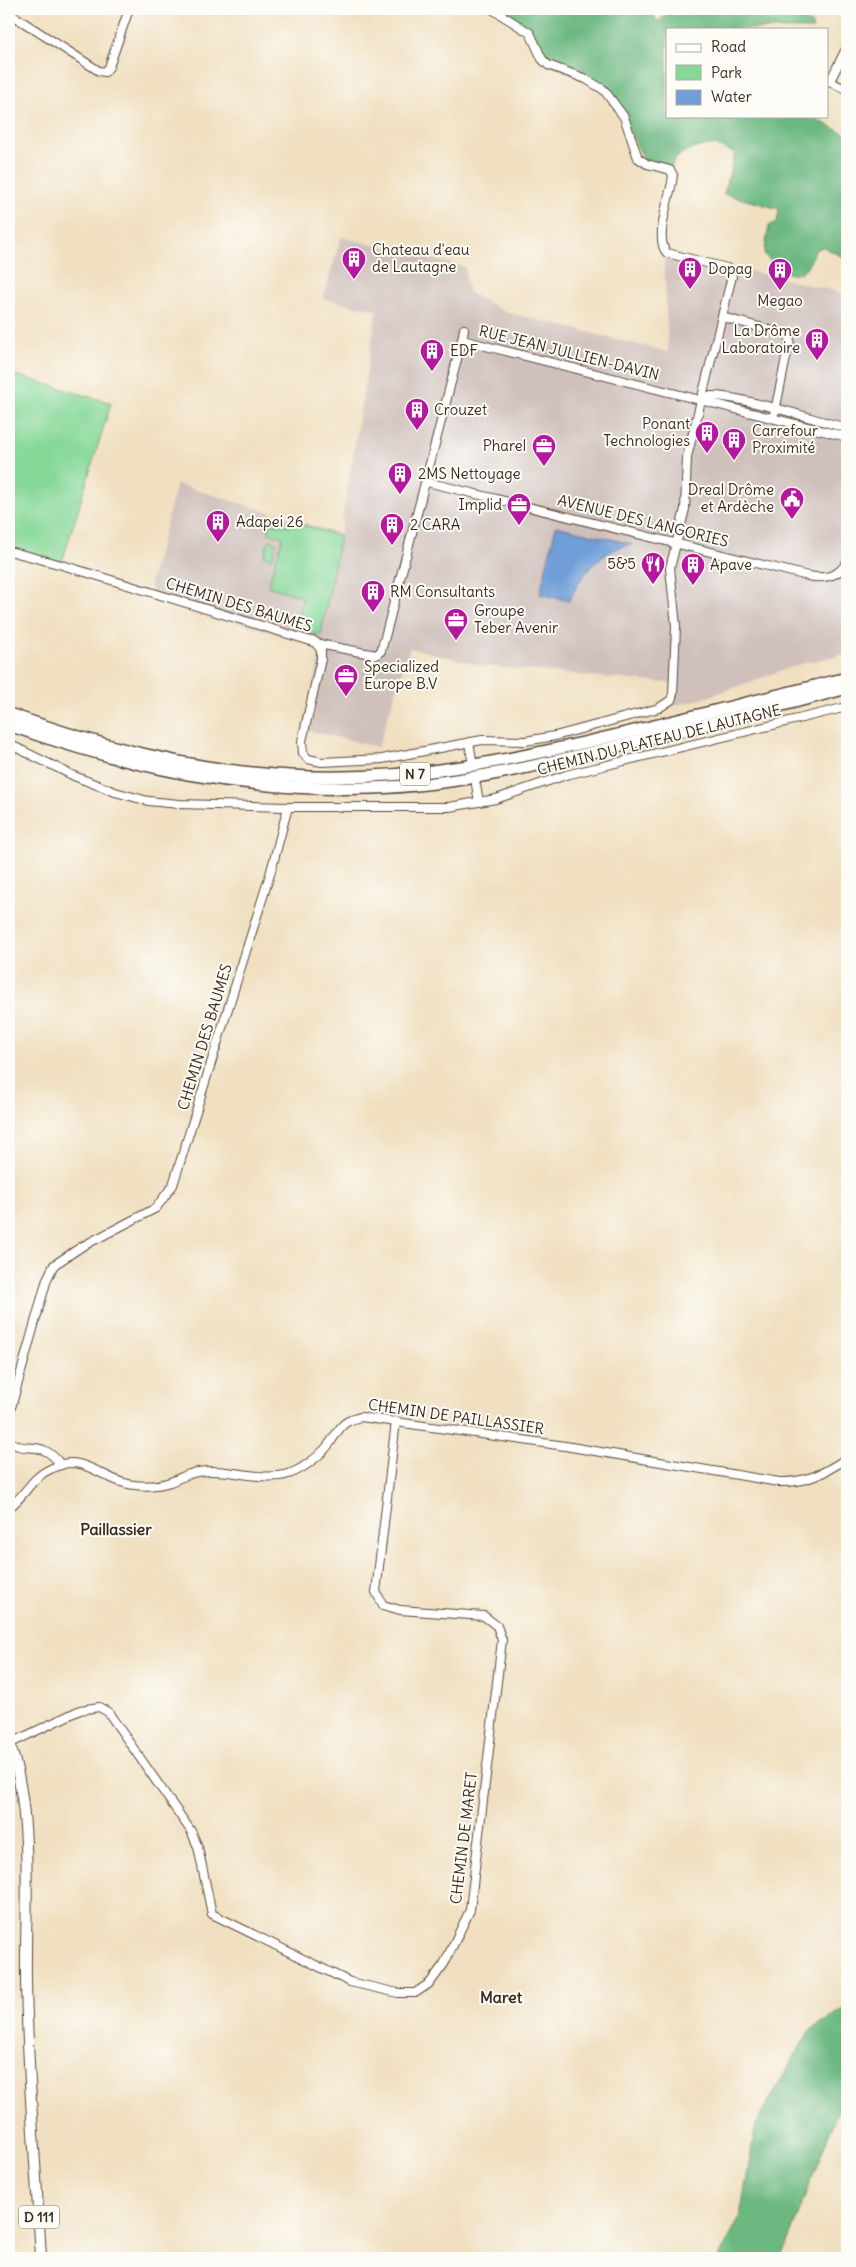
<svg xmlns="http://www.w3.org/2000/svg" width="856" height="2267" viewBox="0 0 856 2267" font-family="Delius,sans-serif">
<rect width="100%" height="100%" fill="#fdfcf7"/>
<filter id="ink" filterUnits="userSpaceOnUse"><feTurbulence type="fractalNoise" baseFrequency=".02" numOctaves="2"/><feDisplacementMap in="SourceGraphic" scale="10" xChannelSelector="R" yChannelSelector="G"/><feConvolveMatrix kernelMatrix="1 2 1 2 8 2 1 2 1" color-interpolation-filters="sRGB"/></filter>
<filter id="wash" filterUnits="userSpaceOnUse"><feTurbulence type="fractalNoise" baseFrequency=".0096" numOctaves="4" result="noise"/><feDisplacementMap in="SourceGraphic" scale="20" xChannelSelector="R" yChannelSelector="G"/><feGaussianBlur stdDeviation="1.12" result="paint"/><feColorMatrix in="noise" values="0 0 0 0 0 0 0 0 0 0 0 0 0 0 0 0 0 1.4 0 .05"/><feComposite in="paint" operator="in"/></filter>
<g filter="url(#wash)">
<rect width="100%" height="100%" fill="#f0e0c1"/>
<path fill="#cfc0bb" d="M 341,237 L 465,267 L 468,292 L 505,312 L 668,352 L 664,258 L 667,255 L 739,275 L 745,270 L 847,294 L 847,654 L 803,663 L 702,699 L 668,707 L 673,702 L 677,684 L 484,666 L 410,648 L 378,747 L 302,729 L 320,657 L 318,649 L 311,643 L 159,599 L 149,586 L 177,484 L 340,534 L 377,310 L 323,299 Z"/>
<g fill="#86d899" stroke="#60815c">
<path d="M 9,373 L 111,403 L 62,562 L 9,548 Z"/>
<path d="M 289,521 L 340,536 L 321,635 L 294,630 L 303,597 L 268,586 L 283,537 L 269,533 L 270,523 L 288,525 Z"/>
<path d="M 269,540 L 277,543 L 272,559 L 264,556 Z"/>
</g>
<g fill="#6cb881" stroke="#547150">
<path d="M 497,9 L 650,9 L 658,22 L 672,9 L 775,9 L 787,16 L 811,23 L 813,29 L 667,29 L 667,116 L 810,116 L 847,135 L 847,259 L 823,247 L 815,250 C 803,286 785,277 764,254 L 769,226 L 777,222 L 779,209 L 724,194 L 735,153 C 728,151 719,145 712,145 C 698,146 674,152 672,167 L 645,161 L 610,93 L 553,65 L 535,37 Z"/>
<path d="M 847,2007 L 847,2093 L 838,2111 L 784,2251 L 780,2258 L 719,2258 L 740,2216 L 756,2124 L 809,2031 Z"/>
</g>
<path fill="#709ed8" stroke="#56647b" d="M 556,526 L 632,544 C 601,550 582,573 569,601 L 540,594 Z"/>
</g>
<g filter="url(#ink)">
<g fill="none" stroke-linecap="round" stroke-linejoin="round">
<defs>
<g id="minor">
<path d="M 9,13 L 99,71 L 105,72 L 109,67 L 129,9"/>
<path d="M 827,80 L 847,90"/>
<path d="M 830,81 L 847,47"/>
<path d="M 722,317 L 789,335 L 790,341 C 783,368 780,392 773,418"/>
<path d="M 462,340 L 464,329"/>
<path d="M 702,397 C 726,390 817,421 847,428"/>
<path d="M 427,482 L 808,576 C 825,579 838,577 847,562"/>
<path d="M 9,551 L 62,565 L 324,645 L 376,655 L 381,651 L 385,637 L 462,340 L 847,437"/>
<path d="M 314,641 L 321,650 L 321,659 L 302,741 L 303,753 L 308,759 L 322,762 L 382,759 L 482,740 L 525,741 L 555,736 L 659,708 L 671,700 L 673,694 L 676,626 L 670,568 L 685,509 L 687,457 L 732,276 L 727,268 L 667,253 C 654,240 669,199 672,182 L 673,175 L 670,170 L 647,164 L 638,158 L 624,117 L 604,90 L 586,79 L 548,65 L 542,59 L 530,33 L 492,9"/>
<path d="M 469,742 L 472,759"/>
<path d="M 9,744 L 74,776 L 115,792 L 148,801 L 179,804 L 288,807 L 449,807 L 496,799 L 566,775 L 847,707"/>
<path d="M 476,785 L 479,802"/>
<path d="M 9,1415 L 47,1279 L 54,1265 L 81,1247 L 156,1208 L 173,1185 L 271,871 L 288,807"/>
<path d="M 9,1441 C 27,1455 40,1437 61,1465"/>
<path d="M 9,1508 C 31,1490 29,1476 60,1465 C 81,1457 102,1476 121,1482 C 136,1487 155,1487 170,1482 C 179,1479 188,1473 198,1472 C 227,1467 256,1481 285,1475 C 299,1472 317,1458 326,1448 C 340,1432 337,1422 361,1417 L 565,1446 L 779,1482 C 806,1483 825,1473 847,1458"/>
<path d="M 9,1744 L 80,1710 L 99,1707 L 108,1712 L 191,1831 L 198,1847 L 212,1914 L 350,1982 L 398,1993 L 415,1993 L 430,1983 L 444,1964 L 470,1910 L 502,1640 L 497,1626 L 484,1616 L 400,1610 L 383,1605 L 376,1592 L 396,1421"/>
</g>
<path id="major" d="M 9,1743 C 34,1809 25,1907 26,1977 C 27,2071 36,2165 41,2258"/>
<g id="highway">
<path d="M 9,714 C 100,746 192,771 290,776 C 410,783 518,759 634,731 C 705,714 776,696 847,678"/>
<path d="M 9,725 C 128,767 244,792 371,788 C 458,785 542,765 626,744 C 700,726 774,708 847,688"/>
</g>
</defs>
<use href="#minor" stroke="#564536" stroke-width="10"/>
<use href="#major" stroke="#564536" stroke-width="12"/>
<use href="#highway" stroke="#564536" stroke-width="14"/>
<use href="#minor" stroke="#fff" stroke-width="8"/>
<use href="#major" stroke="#fff" stroke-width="10"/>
<use href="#highway" stroke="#fff" stroke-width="11"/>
</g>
</g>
<defs>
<symbol id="building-pin" viewBox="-11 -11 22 30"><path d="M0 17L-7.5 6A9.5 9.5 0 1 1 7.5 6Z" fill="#b5179e" stroke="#fdfcf7"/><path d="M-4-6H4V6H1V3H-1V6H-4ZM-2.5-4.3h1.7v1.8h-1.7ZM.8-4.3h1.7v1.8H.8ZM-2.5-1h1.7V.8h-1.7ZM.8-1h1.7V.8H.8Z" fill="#fff"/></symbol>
<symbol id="office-pin" viewBox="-11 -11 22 30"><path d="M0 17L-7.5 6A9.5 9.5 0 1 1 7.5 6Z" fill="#b5179e" stroke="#fdfcf7"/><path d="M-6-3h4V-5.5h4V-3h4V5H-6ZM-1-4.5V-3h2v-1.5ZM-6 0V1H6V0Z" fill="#fff"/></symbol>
<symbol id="civic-pin" viewBox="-11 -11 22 30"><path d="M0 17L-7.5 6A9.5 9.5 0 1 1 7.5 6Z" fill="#b5179e" stroke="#fdfcf7"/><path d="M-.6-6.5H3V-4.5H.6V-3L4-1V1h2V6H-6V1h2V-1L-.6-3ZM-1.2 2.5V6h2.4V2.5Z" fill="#fff"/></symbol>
<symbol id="restaurant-pin" viewBox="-11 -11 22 30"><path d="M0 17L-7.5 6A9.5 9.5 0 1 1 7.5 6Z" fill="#b5179e" stroke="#fdfcf7"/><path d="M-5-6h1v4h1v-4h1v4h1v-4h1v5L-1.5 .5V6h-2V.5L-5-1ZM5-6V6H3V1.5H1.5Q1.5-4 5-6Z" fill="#fff"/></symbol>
</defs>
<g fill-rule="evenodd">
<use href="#building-pin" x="340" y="245" width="28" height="38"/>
<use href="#building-pin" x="676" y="255" width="28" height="38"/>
<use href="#building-pin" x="766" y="256" width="28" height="38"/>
<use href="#building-pin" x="803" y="326" width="28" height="38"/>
<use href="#building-pin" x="418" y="337" width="28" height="38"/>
<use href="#building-pin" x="403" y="396" width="28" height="38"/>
<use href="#building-pin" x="693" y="419" width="28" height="38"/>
<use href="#building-pin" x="720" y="426" width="28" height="38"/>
<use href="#office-pin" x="530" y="432" width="28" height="38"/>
<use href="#building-pin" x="386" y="460" width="28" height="38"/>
<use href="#civic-pin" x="778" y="485" width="28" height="38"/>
<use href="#office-pin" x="505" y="491" width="28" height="38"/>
<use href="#building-pin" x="204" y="508" width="28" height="38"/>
<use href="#building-pin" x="378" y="511" width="28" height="38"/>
<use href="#restaurant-pin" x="639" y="550" width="28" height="38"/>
<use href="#building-pin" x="679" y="551" width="28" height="38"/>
<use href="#building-pin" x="359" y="578" width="28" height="38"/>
<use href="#office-pin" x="442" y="606" width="28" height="38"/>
<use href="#office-pin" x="332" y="662" width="28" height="38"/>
</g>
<g text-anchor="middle" stroke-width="4" stroke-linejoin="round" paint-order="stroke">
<g fill="#fdfcf7" stroke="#75695f" stroke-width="1">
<rect x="400" y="762.5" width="30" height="23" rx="4"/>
<rect x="19" y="2205.5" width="40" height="23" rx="4"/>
</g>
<g font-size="14" font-weight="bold" fill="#3b2a1e">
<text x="415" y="779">N 7</text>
<text x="39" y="2222">D 111</text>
</g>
<g font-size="15" fill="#3b2a1e" stroke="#fdfcf7" text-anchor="start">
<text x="372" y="255">Chateau d'eau<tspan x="372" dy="17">de Lautagne</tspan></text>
<text x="708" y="274">Dopag</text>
<text x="780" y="306" text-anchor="middle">Megao</text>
<text x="800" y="336" text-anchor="end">La Drôme<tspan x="800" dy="17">Laboratoire</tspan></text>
<text x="450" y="356">EDF</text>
<text x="434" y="415">Crouzet</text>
<text x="690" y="429" text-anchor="end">Ponant<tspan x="690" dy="17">Technologies</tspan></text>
<text x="752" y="436">Carrefour<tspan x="752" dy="17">Proximité</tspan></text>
<text x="526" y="451" text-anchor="end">Pharel</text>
<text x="418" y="479">2MS Nettoyage</text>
<text x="774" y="495" text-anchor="end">Dreal Drôme<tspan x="774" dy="17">et Ardèche</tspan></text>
<text x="502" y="510" text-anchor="end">Implid</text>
<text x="236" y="527">Adapei 26</text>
<text x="410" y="530">2 CARA</text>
<text x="636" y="569" text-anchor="end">5&amp;5</text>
<text x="710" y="570">Apave</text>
<text x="390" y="597">RM Consultants</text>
<text x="474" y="616">Groupe<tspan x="474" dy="17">Teber Avenir</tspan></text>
<text x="364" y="672">Specialized<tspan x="364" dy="17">Europe B.V</tspan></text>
</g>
<g font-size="15" fill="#3b2a1e" stroke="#fdfcf7">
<text transform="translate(569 353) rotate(14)" y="5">RUE JEAN JULLIEN-DAVIN</text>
<text transform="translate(643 521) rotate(14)" y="5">AVENUE DES LANGORIES</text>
<text transform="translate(239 605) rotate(17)" y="5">CHEMIN DES BAUMES</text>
<text transform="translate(659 740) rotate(-14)" y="5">CHEMIN DU PLATEAU DE LAUTAGNE</text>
<text transform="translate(205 1037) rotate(-73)" y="5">CHEMIN DES BAUMES</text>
<text transform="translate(456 1417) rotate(8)" y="5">CHEMIN DE PAILLASSIER</text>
<text transform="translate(464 1838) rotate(-83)" y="5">CHEMIN DE MARET</text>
</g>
<g font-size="16" font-weight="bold" fill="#3b2a1e" stroke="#fdfcf7">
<text x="116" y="1535">Paillassier</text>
<text x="501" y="2003">Maret</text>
</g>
</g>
<rect width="856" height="2267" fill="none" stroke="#fdfcf7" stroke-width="30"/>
<rect x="666" y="28" width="162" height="90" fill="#fdfcf7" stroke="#afa8a0"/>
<rect x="676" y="44" width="25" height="8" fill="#ffffff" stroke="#afa8a0"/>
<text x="711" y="52" font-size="15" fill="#3b2a1e">Road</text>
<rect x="676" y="65" width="25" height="15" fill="#86d899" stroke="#afa8a0"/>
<text x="711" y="78" font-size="15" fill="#3b2a1e">Park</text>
<rect x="676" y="90" width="25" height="15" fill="#709ed8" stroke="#afa8a0"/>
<text x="711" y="102" font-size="15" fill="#3b2a1e">Water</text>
</svg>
